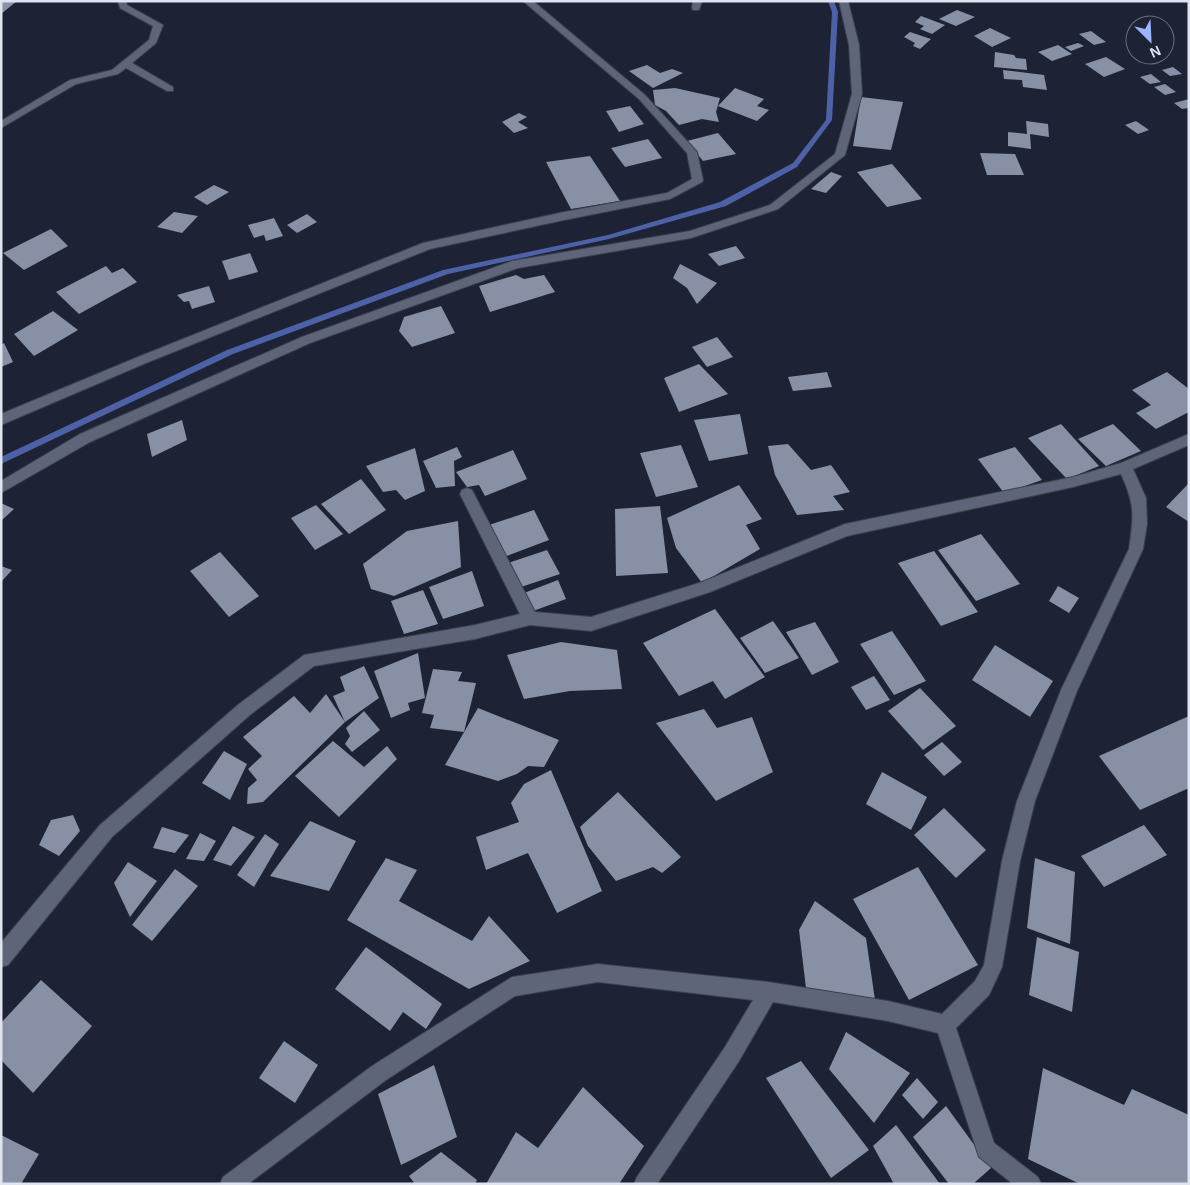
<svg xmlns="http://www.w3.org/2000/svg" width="1190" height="1185" viewBox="0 0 1190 1185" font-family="Arial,sans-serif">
<rect width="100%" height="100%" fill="#1d2334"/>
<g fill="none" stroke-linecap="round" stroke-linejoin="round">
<path fill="#4d61a7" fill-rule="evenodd" d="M 828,1 L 834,1 L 838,12 L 832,120 L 797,167 L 726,206 L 609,239 L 448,274 L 233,354 L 1,464 L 1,457 L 227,350 L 443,270 L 608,235 L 720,202 L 793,163 L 826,120 L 832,12 Z"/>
</g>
<g fill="#8890a6">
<path d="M 1,1 L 17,1 L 1,14 Z"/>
<path d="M 957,10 L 975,17 L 956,26 L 939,19 Z"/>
<path d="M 921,16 L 945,25 L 932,34 L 920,29 L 924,26 L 915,22 Z"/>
<path d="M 990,28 L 1011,38 L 992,47 L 974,36 Z"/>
<path d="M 1091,31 L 1106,42 L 1094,45 L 1079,34 Z"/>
<path d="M 910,32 L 931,39 L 920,49 L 913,46 L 915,43 L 904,37 Z"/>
<path d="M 1078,43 L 1084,46 L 1071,51 L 1065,47 Z"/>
<path d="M 1058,45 L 1072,54 L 1052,61 L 1038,52 Z"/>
<path d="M 995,52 L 1014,55 L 1016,58 L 1026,59 L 1027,70 L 994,67 Z"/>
<path d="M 1106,57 L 1125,69 L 1104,77 L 1085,64 Z"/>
<path d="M 647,65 L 660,73 L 672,69 L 683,73 L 653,88 L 629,71 Z"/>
<path d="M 1173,67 L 1182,74 L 1170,76 L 1162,70 Z"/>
<path d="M 1003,70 L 1044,75 L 1047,90 L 1023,87 L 1022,80 L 1004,79 Z"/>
<path d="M 1151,74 L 1161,82 L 1150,84 L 1140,77 Z"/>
<path d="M 1165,84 L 1176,92 L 1165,95 L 1154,87 Z"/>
<path d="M 675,88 L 720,98 L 716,112 L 719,122 L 702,119 L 679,125 L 666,111 L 655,105 L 653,90 Z"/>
<path d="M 735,88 L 764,99 L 757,106 L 769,110 L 757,121 L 718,106 Z"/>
<path d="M 861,97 L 903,102 L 891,150 L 853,146 Z"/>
<path d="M 1189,99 L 1189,108 L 1182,109 L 1174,103 Z"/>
<path d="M 630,106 L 644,124 L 619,132 L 606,111 Z"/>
<path d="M 519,113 L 527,117 L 518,122 L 528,128 L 514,133 L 502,122 Z"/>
<path d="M 1026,121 L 1048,124 L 1049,137 L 1030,134 L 1031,149 L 1008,146 L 1008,132 L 1027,134 Z"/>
<path d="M 1136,121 L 1149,130 L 1138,134 L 1125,125 Z"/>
<path d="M 718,133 L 736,154 L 703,161 L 687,141 Z"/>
<path d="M 648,139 L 662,158 L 625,167 L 611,148 Z"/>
<path d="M 980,153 L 1015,154 L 1024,175 L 987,175 Z"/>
<path d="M 590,156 L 620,201 L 571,209 L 546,162 Z"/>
<path d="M 892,164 L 922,199 L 887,207 L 857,172 Z"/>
<path d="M 831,172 L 842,176 L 826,193 L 811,189 Z"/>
<path d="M 214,185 L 229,192 L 207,205 L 194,197 Z"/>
<path d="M 174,212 L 198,216 L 182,233 L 157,227 Z"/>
<path d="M 307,214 L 317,222 L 297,233 L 287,225 Z"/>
<path d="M 274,218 L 283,236 L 266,241 L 264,235 L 254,238 L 248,225 Z"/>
<path d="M 51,229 L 68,246 L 24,270 L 3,253 Z"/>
<path d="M 736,246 L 745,258 L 719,266 L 708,254 Z"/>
<path d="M 250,253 L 258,272 L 229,280 L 222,261 Z"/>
<path d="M 680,264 L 717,283 L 697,304 L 687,288 L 673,278 Z"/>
<path d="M 106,266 L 112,273 L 123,268 L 137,282 L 79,314 L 56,292 Z"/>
<path d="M 516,275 L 524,279 L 544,275 L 555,292 L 490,312 L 479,286 Z"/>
<path d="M 209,286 L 215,302 L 192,309 L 189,301 L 184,302 L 177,295 Z"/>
<path d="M 441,306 L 455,333 L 412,347 L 399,331 L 404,317 Z"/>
<path d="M 53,311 L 78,330 L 34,356 L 14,334 Z"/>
<path d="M 717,337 L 733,357 L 707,367 L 692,347 Z"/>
<path d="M 4,343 L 13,362 L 1,367 L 1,345 Z"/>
<path d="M 699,364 L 728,394 L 679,412 L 664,378 Z"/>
<path d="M 827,372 L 832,387 L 793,391 L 788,377 Z"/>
<path d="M 1167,372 L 1189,389 L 1189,412 L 1156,429 L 1136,413 L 1151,405 L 1132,390 Z"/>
<path d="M 740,414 L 748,454 L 709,461 L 694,420 Z"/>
<path d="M 182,420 L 187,440 L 152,457 L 147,434 Z"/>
<path d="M 1061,424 L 1099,466 L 1067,479 L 1028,438 Z"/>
<path d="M 1113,424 L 1141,451 L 1106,466 L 1078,439 Z"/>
<path d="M 788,444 L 811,470 L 831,465 L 850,492 L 833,496 L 844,510 L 797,515 L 775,475 L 768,446 Z"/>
<path d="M 681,445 L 698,487 L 656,497 L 640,453 Z"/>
<path d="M 457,447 L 462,457 L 454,461 L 455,486 L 436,488 L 423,461 Z"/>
<path d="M 1015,447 L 1042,480 L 1004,493 L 978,459 Z"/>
<path d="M 415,448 L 425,491 L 405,500 L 396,490 L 383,492 L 366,466 Z"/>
<path d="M 513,450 L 527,479 L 485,496 L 479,485 L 467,487 L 456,472 Z"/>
<path d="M 361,479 L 386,510 L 349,534 L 321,504 Z"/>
<path d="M 1189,483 L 1189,522 L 1166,507 Z"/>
<path d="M 739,485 L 762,519 L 746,525 L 760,549 L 702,583 L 676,548 L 667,518 Z"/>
<path d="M 1,503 L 14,509 L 1,521 Z"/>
<path d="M 316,505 L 343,534 L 315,550 L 291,518 Z"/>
<path d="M 660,506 L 668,573 L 616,576 L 615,509 Z"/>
<path d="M 534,510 L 549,540 L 504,557 L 489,525 Z"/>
<path d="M 458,521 L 461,567 L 394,596 L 371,589 L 363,564 L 407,531 Z"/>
<path d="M 981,534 L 1020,584 L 976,601 L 938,550 Z"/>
<path d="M 547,550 L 560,574 L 521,587 L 508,563 Z"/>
<path d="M 934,551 L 978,612 L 941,626 L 898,563 Z"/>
<path d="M 220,552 L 259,596 L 229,617 L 190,571 Z"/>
<path d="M 1,566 L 12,570 L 1,582 Z"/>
<path d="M 472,571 L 484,606 L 443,619 L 429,587 Z"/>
<path d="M 558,580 L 566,599 L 533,611 L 524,593 Z"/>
<path d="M 1058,586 L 1079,598 L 1069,613 L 1049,601 Z"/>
<path d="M 423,590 L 438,624 L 404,634 L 391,601 Z"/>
<path d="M 715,609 L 765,677 L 725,699 L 713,681 L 679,696 L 643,643 Z"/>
<path d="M 773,621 L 799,658 L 765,673 L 740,638 Z"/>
<path d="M 815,622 L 839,662 L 812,675 L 786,632 Z"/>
<path d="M 892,631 L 926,681 L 894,695 L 860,644 Z"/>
<path d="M 561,642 L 617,650 L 622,689 L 570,691 L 524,699 L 507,655 Z"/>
<path d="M 995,645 L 1053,681 L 1030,717 L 972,680 Z"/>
<path d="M 418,653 L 425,698 L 408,703 L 410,710 L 391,718 L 374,671 Z"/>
<path d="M 364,666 L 379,698 L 345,722 L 333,696 L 345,691 L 340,677 Z"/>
<path d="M 433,669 L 462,672 L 458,681 L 476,683 L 464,732 L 430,728 L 434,715 L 422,713 Z"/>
<path d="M 874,676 L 890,700 L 866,710 L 851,687 Z"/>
<path d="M 920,688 L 956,726 L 923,750 L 888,711 Z"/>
<path d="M 326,694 L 345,722 L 263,802 L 247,804 L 248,788 L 257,780 L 248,769 L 262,756 L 243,737 L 294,696 L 310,713 Z"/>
<path d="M 478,708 L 559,740 L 544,767 L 528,766 L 517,774 L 498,781 L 445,765 Z"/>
<path d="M 704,709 L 717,728 L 752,717 L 773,772 L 716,801 L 656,723 Z"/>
<path d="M 364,711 L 380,730 L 352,752 L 345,744 L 350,736 L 346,728 Z"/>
<path d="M 1189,716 L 1189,788 L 1140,810 L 1099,756 Z"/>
<path d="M 333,741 L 364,767 L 387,746 L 397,759 L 339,817 L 295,776 Z"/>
<path d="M 942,742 L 962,762 L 944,776 L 924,755 Z"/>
<path d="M 224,751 L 247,764 L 230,800 L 202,783 Z"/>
<path d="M 551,770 L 602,891 L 557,913 L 528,853 L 486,870 L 476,837 L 519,822 L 511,803 L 524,784 Z"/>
<path d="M 882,772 L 927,797 L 911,830 L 866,804 Z"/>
<path d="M 618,792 L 681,857 L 662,873 L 653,867 L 616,881 L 588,846 L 580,827 Z"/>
<path d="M 944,808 L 986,850 L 956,878 L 914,835 Z"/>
<path d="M 73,815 L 80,831 L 59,856 L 39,845 L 51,820 Z"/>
<path d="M 310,821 L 356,841 L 329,891 L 270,876 Z"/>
<path d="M 1144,825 L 1167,855 L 1104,887 L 1081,856 Z"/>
<path d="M 233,826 L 255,837 L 231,866 L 213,860 Z"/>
<path d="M 162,827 L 189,835 L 175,853 L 153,848 Z"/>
<path d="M 200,833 L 216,841 L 204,861 L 186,859 Z"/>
<path d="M 265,834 L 279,844 L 254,887 L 237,875 Z"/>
<path d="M 386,858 L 417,870 L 399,901 L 472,941 L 489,916 L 530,961 L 469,989 L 347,920 Z"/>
<path d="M 1035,858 L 1075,872 L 1070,944 L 1027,928 Z"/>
<path d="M 128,862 L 157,881 L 130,917 L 114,883 Z"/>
<path d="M 918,867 L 978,965 L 909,1000 L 853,899 Z"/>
<path d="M 175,869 L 198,886 L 152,941 L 132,925 Z"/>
<path d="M 815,901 L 866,938 L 875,1000 L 806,988 L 799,930 Z"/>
<path d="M 1037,937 L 1079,952 L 1072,1012 L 1029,995 Z"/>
<path d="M 366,947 L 442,1004 L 426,1029 L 403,1012 L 390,1031 L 335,989 Z"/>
<path d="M 41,980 L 92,1026 L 33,1093 L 1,1060 L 1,1023 Z"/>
<path d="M 846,1032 L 910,1073 L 874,1123 L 829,1069 Z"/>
<path d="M 284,1041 L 318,1065 L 295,1103 L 259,1078 Z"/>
<path d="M 801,1061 L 869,1150 L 831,1178 L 766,1078 Z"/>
<path d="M 434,1065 L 457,1137 L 401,1165 L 378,1094 Z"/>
<path d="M 1043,1068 L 1124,1105 L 1132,1089 L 1189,1115 L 1189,1184 L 1080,1184 L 1028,1159 Z"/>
<path d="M 917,1078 L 938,1102 L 923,1119 L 902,1095 Z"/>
<path d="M 583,1087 L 644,1146 L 619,1184 L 486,1184 L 516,1132 L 538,1148 Z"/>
<path d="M 946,1106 L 991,1168 L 973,1184 L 949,1184 L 913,1137 Z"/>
<path d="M 896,1125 L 940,1184 L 894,1184 L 873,1146 Z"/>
<path d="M 1,1135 L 39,1154 L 21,1184 L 1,1184 Z"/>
<path d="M 441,1152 L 477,1180 L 475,1184 L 415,1184 L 409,1176 Z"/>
</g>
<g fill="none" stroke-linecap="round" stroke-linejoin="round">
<defs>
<g id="street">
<path d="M 118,1 L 126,1 L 127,5 L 163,25 L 156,43 L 132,63 L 173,87 L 173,91 L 167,91 L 126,68 L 118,74 L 76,84 L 1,128 L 1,121 L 70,80 L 112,70 L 149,40 L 153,26 L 120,8 Z"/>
<path d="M 523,1 L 533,1 L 645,95 L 697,152 L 703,180 L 702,182 L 670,199 L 564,220 L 430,249 L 146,363 L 1,425 L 1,414 L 138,357 L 423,243 L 564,212 L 667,193 L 692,179 L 687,153 L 639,99 Z"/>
<path d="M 693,1 L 702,1 L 699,10 L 693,10 L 692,8 Z"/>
<path d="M 839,1 L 848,1 L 859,45 L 862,94 L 845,155 L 778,209 L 691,238 L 518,268 L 310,343 L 90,442 L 1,493 L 1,481 L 80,434 L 302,337 L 512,261 L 690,231 L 770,205 L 835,154 L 852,94 L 849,45 Z"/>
<path d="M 1189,434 L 1189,445 L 1133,469 L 1146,498 L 1147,524 L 1143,549 L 1077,691 L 1035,801 L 1020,861 L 1002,967 L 989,995 L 956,1028 L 994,1143 L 1038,1177 L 1041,1184 L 1013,1184 L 979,1157 L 938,1033 L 888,1021 L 773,1002 L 739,1061 L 657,1184 L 634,1184 L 637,1177 L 725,1047 L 753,1000 L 598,982 L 515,996 L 386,1080 L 248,1184 L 220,1184 L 223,1177 L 372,1066 L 512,977 L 598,964 L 768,982 L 888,1001 L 942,1014 L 975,981 L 984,965 L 1002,861 L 1017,801 L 1061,690 L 1129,549 C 1134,515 1135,505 1121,474 L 1073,487 L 847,536 L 710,592 L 591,631 L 530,625 L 475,639 L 314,666 L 251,714 L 112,837 L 8,965 L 1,967 L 1,943 L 100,825 L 239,704 L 304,655 L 475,625 L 520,614 L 460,494 L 462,490 L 467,488 L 472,490 L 535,612 L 591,617 L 702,582 L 845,524 L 1073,477 L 1121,463 Z"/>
</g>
</defs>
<use href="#street" stroke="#3c404e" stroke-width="2"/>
<use href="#street" fill="#5e6579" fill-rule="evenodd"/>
</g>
<rect width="1190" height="1185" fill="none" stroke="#dfe4ef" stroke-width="5"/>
<g transform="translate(1150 40) rotate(156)"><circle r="24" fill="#1d2334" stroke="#6b707f"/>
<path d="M0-4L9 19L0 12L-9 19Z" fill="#9cb4fd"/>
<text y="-8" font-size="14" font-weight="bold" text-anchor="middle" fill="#dfe4ef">N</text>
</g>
</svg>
